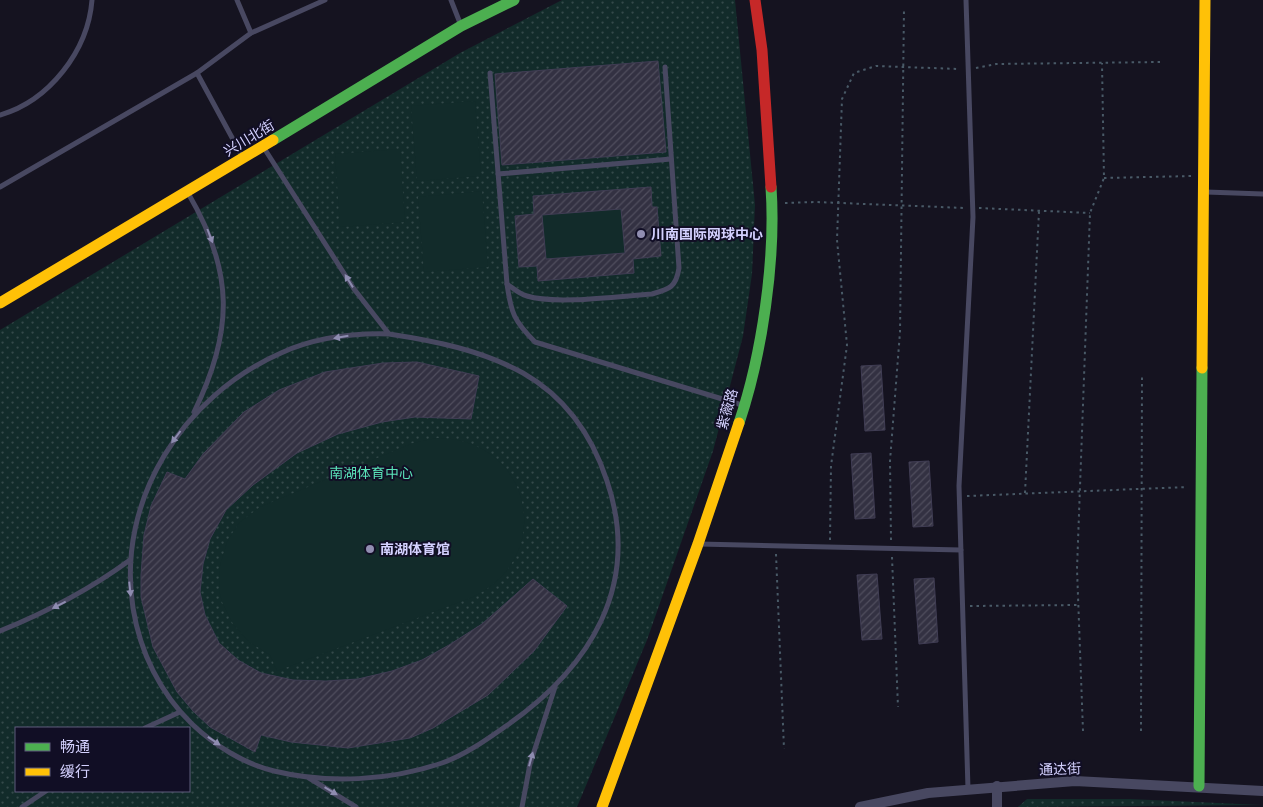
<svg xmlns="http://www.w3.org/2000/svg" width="1263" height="807" viewBox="0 0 1263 807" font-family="'PT Sans Narrow','Noto Sans SC',sans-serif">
<defs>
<pattern id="grass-dots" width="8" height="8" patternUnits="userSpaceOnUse" patternTransform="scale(1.25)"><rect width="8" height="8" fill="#122b2a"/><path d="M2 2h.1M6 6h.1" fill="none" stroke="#34494a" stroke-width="1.8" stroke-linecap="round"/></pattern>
<pattern id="building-hatch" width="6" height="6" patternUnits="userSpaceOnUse" patternTransform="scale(1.25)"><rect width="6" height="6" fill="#333142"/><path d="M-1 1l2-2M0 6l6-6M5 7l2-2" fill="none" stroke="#504e5e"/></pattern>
</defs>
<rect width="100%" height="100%" fill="#151320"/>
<g fill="url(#grass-dots)" fill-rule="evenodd">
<path d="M 562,0 L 735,0 L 755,205 L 752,274 L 743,336 L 713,451 L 647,640 L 577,807 L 0,807 L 0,330 L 460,53 ZM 16,728 L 189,728 L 189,791 L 16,791 Z"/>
<path d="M 1027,799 L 1130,799 L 1261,805 L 1018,807 Z"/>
</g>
<g fill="#122b2a">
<path d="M 475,101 L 481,176 L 417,181 L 411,106 Z"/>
<path d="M 400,149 L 405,222 L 340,227 L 335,154 Z"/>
<path d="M 482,191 L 488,267 L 424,272 L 418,197 Z"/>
<path d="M 621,209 L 625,253 L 546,259 L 542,215 Z"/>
<path d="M 437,438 C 531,438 558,556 473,597 L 277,671 L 270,655 L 249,642 L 233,624 L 222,602 L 219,590 L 220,566 L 227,542 L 233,532 L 240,522 L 260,507 L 413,443 Z"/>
</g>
<g fill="url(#building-hatch)" stroke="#403d54" fill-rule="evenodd">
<path d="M 658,61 L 666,152 L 502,165 L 495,74 Z"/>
<path d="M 651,187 L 652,207 L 657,207 L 661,256 L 633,259 L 634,273 L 538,281 L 537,266 L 519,267 L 515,216 L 534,214 L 533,196 ZM 621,209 L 625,253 L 546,259 L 542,215 Z"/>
<path d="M 417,362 L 479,376 L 471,419 L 415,417 L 382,422 L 338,434 L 297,453 L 253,485 L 226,510 L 210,539 L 203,564 L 200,592 L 205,615 L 219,643 L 238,660 L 261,673 L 293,680 L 326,681 L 358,679 L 392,671 L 422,660 L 449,645 L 482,624 L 533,579 L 567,606 L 534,651 L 488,695 L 433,728 L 410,738 L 348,748 L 291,742 L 261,735 L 255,752 L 210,727 L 193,711 L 177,692 L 153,647 L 141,597 L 141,575 L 144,535 L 151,506 L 167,472 L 185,479 L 203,454 L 244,412 L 279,390 L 325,372 L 383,363 Z"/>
<path d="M 881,365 L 885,430 L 865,431 L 861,366 Z"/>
<path d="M 871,453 L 875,518 L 855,519 L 851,454 Z"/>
<path d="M 929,461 L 933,526 L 913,527 L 909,462 Z"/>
<path d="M 877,574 L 882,639 L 862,640 L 857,575 Z"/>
<path d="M 934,578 L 938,642 L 919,644 L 914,579 Z"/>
</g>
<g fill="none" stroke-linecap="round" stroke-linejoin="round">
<g stroke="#495a67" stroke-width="2" stroke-dasharray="2.5 4" stroke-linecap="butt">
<path d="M 976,68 L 996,64 L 1160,62"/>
<path d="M 1104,178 L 1192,176"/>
<path d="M 785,203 L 816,202 L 965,208"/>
<path d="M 979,208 L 1090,213"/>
<path d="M 1025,493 L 1039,211"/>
<path d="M 967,496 L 1187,487"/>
<path d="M 830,540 L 831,466 L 847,345 L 837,240 L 842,99 L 854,73 L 876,66 L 959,69"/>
<path d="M 891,540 L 890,461 L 900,332 L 904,8"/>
<path d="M 776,554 L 784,749"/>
<path d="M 892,557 L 898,707"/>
<path d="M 970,606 L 1078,605"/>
<path d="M 1083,731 L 1077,569 L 1090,213 L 1104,178 L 1102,63"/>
<path d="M 1141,731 L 1142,375"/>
</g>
<g stroke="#484861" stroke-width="5">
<path d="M 237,0 L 251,33"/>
<path d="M 451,0 L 460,23"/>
<path d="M 966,0 L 973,217 L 959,486 L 968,789"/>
<path d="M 197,73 L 242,156"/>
<path d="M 490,73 L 507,284 C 511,313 514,321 535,342 L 742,405"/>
<path d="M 0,115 C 49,101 88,51 92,0"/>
<path d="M 264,148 L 354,289 L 389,334 C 435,341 481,350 523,373 C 565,397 592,435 607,481 C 642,585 590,668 506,726 C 486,740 465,755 442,763 C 390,781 327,784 274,771 C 244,764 214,745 192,724 C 160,693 140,652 133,608 C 116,500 183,396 281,353 C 314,338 353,333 389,334"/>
<path d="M 498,174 L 671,159"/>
<path d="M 0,187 L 197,73 L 251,33 L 325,0"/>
<path d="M 1206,192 L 1263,194"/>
<path d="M 188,193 C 234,271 234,331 194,412"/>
<path d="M 507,284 C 514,289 519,294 527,296 C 555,305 621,296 652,294 C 670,289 676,287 679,268 L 665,67"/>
<path d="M 699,544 L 961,550"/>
<path d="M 0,631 C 47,612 89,590 130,560"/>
<path d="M 145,728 L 180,712"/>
<path d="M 309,778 L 356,807"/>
<path d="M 22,807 L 46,791"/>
<path d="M 522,807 L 530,764 L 555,687"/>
</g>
<g stroke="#484861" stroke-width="10">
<path d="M 860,807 L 928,793 L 1075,781 L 1263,791"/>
<path d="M 997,807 L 997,786"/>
</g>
<g stroke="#4caf50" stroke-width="11">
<path d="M 273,140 L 461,26 L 514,0"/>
<path d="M 739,423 C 762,355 776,259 771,187"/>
<path d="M 1199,786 L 1202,368"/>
</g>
<g stroke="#ffc107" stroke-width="11">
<path d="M 0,303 L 273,140"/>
<path d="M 1202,368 L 1205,0"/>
<path d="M 602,807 L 698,544 L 739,423"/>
</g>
<path stroke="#c62828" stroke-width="11" d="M 755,0 L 762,50 L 771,187"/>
</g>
<defs><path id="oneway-solid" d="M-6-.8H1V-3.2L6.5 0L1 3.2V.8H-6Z" transform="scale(1.25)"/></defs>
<g fill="#8e8cb0">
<use href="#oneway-solid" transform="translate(210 236) rotate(69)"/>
<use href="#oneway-solid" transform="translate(349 281) rotate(-122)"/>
<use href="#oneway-solid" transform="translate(341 337) rotate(170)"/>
<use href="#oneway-solid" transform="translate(176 437) rotate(127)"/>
<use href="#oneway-solid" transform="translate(130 589) rotate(84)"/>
<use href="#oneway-solid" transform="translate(59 605) rotate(153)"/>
<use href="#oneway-solid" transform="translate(214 741) rotate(34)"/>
<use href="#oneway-solid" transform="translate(531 759) rotate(-75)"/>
<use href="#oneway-solid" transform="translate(331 791) rotate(31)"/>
</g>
<g fill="#918eb1" stroke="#110e25" stroke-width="2">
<circle cx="641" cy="234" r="5"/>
<circle cx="370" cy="549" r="5"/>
</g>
<g text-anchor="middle" stroke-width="4" stroke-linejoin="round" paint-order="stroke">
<g font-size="14" fill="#d4d1ff" stroke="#110e25">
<text transform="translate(249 138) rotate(-31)" y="5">兴川北街</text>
<text transform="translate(727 409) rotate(-74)" y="5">紫薇路</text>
<text transform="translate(1060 769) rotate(-2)" y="5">通达街</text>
</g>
<g font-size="14" font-weight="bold" fill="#d4d1ff" stroke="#110e25" text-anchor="start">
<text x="651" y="239">川南国际网球中心</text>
<text x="380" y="554">南湖体育馆</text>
</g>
<g font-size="14" fill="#5ae2b9" stroke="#110e25">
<text x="371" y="478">南湖体育中心</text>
</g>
</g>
<rect x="15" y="727" width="175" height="65" fill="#110e25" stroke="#5f5c7c"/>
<rect x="25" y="743" width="25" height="8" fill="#4caf50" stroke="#5f5c7c"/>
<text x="60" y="752" font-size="15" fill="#d4d1ff">畅通</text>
<rect x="25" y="768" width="25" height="8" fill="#ffc107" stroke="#5f5c7c"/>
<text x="60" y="777" font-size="15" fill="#d4d1ff">缓行</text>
</svg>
